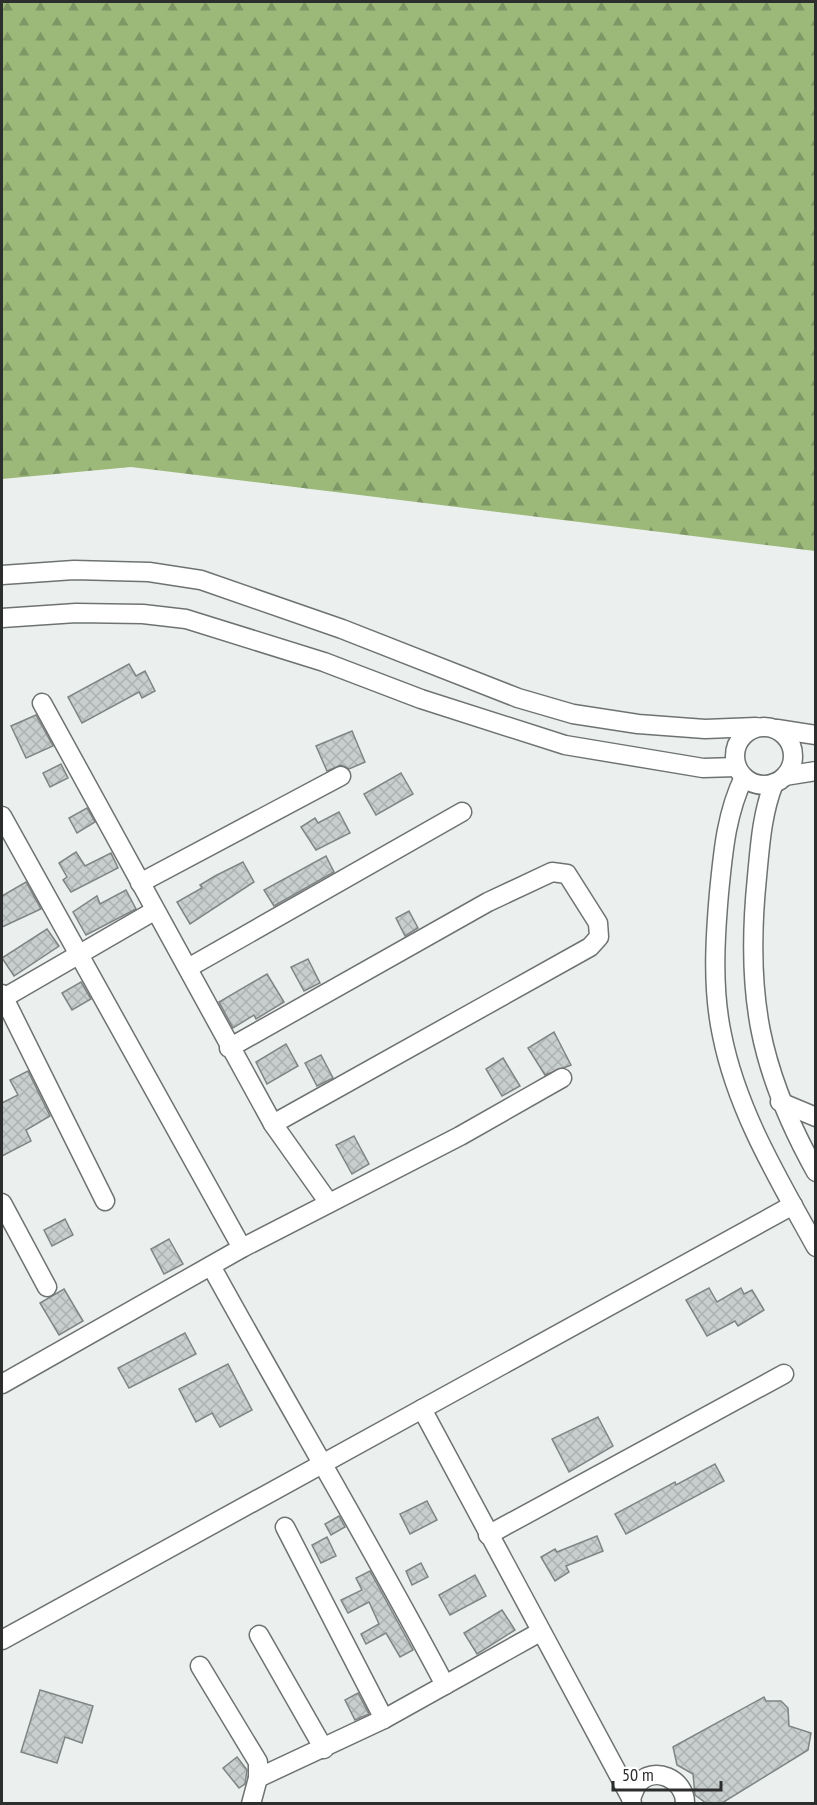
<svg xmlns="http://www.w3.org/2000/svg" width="817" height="1805" viewBox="0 0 817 1805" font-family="'PT Sans Narrow',sans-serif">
<defs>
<pattern id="forest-firs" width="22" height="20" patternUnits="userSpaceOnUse" patternTransform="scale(1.5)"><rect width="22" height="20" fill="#9cb979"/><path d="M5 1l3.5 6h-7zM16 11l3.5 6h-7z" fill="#7f9764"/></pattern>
<pattern id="building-cross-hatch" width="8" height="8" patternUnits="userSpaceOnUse" patternTransform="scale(1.5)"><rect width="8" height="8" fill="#c8cece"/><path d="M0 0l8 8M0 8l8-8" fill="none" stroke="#acb1b1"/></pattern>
</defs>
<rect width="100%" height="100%" fill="#ebf0ee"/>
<path fill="url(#forest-firs)" d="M 2,2 L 815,2 L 815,551 L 131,467 L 2,479 Z"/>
<g fill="url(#building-cross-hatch)" stroke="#7f8484" stroke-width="1.5">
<path d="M 129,664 L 136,676 L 145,671 L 155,691 L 142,698 L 139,692 L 82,723 L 68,697 Z"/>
<path d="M 36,715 L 53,746 L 26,758 L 11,726 Z"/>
<path d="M 352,731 L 365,762 L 349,769 L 341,765 L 327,771 L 316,746 Z"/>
<path d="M 61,764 L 68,778 L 50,787 L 43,773 Z"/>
<path d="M 401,773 L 413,794 L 376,815 L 364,794 Z"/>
<path d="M 87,808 L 95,822 L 77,833 L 69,818 Z"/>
<path d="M 339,812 L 350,833 L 316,850 L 301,827 L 315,818 L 318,823 Z"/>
<path d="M 76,852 L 85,866 L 111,853 L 118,868 L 71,892 L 63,880 L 67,877 L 59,863 Z"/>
<path d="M 326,856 L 334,872 L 274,906 L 264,890 Z"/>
<path d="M 243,862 L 254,882 L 190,924 L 177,902 L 202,888 L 200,885 L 215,876 Z"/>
<path d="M 26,882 L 41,909 L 2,927 L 2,896 Z"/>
<path d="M 126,890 L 136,909 L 86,935 L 73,912 L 97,896 L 100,904 Z"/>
<path d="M 409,911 L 418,928 L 405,936 L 396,918 Z"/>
<path d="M 47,929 L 59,946 L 14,976 L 2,958 Z"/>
<path d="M 308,959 L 320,983 L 304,991 L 291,967 Z"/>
<path d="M 267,974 L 284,1002 L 256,1019 L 254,1015 L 233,1028 L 219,1002 Z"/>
<path d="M 81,982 L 91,999 L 72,1010 L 62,993 Z"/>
<path d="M 554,1032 L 571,1065 L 545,1075 L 528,1048 Z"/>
<path d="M 286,1044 L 298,1066 L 267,1084 L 256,1062 Z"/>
<path d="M 321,1055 L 333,1078 L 317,1086 L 305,1063 Z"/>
<path d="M 503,1058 L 520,1086 L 502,1096 L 486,1069 Z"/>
<path d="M 28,1071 L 50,1116 L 26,1130 L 31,1141 L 2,1156 L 2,1103 L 18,1095 L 10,1080 Z"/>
<path d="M 354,1136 L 369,1164 L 352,1174 L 336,1145 Z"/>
<path d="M 65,1219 L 73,1235 L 52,1246 L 44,1230 Z"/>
<path d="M 169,1239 L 183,1264 L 164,1274 L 151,1249 Z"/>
<path d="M 709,1288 L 717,1302 L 741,1288 L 744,1294 L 752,1290 L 764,1310 L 738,1326 L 735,1321 L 707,1336 L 686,1300 Z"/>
<path d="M 64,1289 L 83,1321 L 59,1335 L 40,1303 Z"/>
<path d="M 185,1333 L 196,1354 L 129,1388 L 118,1368 Z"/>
<path d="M 228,1364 L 252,1410 L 220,1427 L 212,1413 L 196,1422 L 179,1389 Z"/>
<path d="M 598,1417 L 613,1446 L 569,1472 L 552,1439 Z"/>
<path d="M 715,1464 L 724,1481 L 626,1534 L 615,1514 L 675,1482 L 676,1485 Z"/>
<path d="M 427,1501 L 437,1520 L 410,1534 L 400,1514 Z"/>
<path d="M 339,1516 L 345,1527 L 331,1535 L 325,1524 Z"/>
<path d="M 597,1536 L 603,1551 L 566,1566 L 569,1572 L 555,1581 L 541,1557 L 555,1549 L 557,1552 Z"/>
<path d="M 327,1537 L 336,1556 L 321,1563 L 312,1545 Z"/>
<path d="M 421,1563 L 428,1577 L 412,1585 L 406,1571 Z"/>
<path d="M 370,1571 L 413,1650 L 400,1657 L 386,1633 L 366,1644 L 361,1634 L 379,1624 L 369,1602 L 348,1613 L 341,1600 L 362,1590 L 356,1578 Z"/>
<path d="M 475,1575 L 486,1596 L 450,1615 L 439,1595 Z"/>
<path d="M 502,1610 L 515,1630 L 477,1654 L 464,1633 Z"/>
<path d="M 40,1690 L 93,1706 L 82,1743 L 65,1737 L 57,1763 L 21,1752 Z"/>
<path d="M 358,1693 L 369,1714 L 355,1720 L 345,1700 Z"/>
<path d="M 764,1697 L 766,1701 L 781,1701 L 788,1708 L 789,1726 L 811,1733 L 808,1750 L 722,1803 L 706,1803 L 695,1795 L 693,1774 L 677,1765 L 673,1747 Z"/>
<path d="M 237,1757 L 247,1770 L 245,1784 L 239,1788 L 223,1768 Z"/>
</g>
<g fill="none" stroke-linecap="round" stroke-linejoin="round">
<defs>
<g id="minor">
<path d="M 2,575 L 74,570 L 149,572 L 201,580 L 342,629 L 518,698 L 573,714 L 638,724 L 705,729 L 756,727"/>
<path d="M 2,618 L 76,613 L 143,614 L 186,619 L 324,662 L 421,699 L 565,745 L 703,768 L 736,767"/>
<path d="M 42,703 L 273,1124 L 329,1203"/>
<circle cx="764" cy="756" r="29"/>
<path d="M 777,729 L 816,735"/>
<path d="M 785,776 L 816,771"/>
<path d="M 744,777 C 726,814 723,853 719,893 C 715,939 712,989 722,1035 C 737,1111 779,1180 816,1247"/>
<path d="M 774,783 C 762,813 760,845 757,877 C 745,994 759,1070 816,1172"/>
<path d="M 2,816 L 242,1248"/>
<path d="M 140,883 L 341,776"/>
<path d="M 188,968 L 462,812"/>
<path d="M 2,994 L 105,1201"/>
<path d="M 2,999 L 154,911"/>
<path d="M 229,1048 L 488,902 L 552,872 L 567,874 L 598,923 L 599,937 L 590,947 L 273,1124"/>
<path d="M 780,1102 L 816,1117"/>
<path d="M 2,1203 L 47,1287"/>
<path d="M 211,1266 C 288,1406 370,1543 445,1685"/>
<path d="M 2,1384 L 242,1248 L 460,1136 L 562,1078"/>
<path d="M 422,1409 L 631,1798 L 632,1804"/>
<path d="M 285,1527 L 384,1719"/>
<path d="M 488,1535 L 784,1374"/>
<path d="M 259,1635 L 324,1749"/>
<path d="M 2,1640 L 793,1205"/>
<path d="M 200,1666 L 258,1762 L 258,1778 L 251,1804"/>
<path d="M 258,1778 L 384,1719 L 540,1632"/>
<path d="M 631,1798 C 633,1794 635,1788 637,1785 C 653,1764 686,1779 685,1804"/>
</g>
</defs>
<use href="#minor" stroke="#6e7371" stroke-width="21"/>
<use href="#minor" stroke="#fff" stroke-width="18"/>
</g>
<rect width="817" height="1805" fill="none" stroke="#2c2e2d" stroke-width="6"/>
<path d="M613 1781v9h108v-9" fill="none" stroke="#2c2e2d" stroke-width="3"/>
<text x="622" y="1781" font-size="18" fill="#2c2e2d" stroke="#ffffff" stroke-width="4.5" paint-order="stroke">50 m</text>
</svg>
